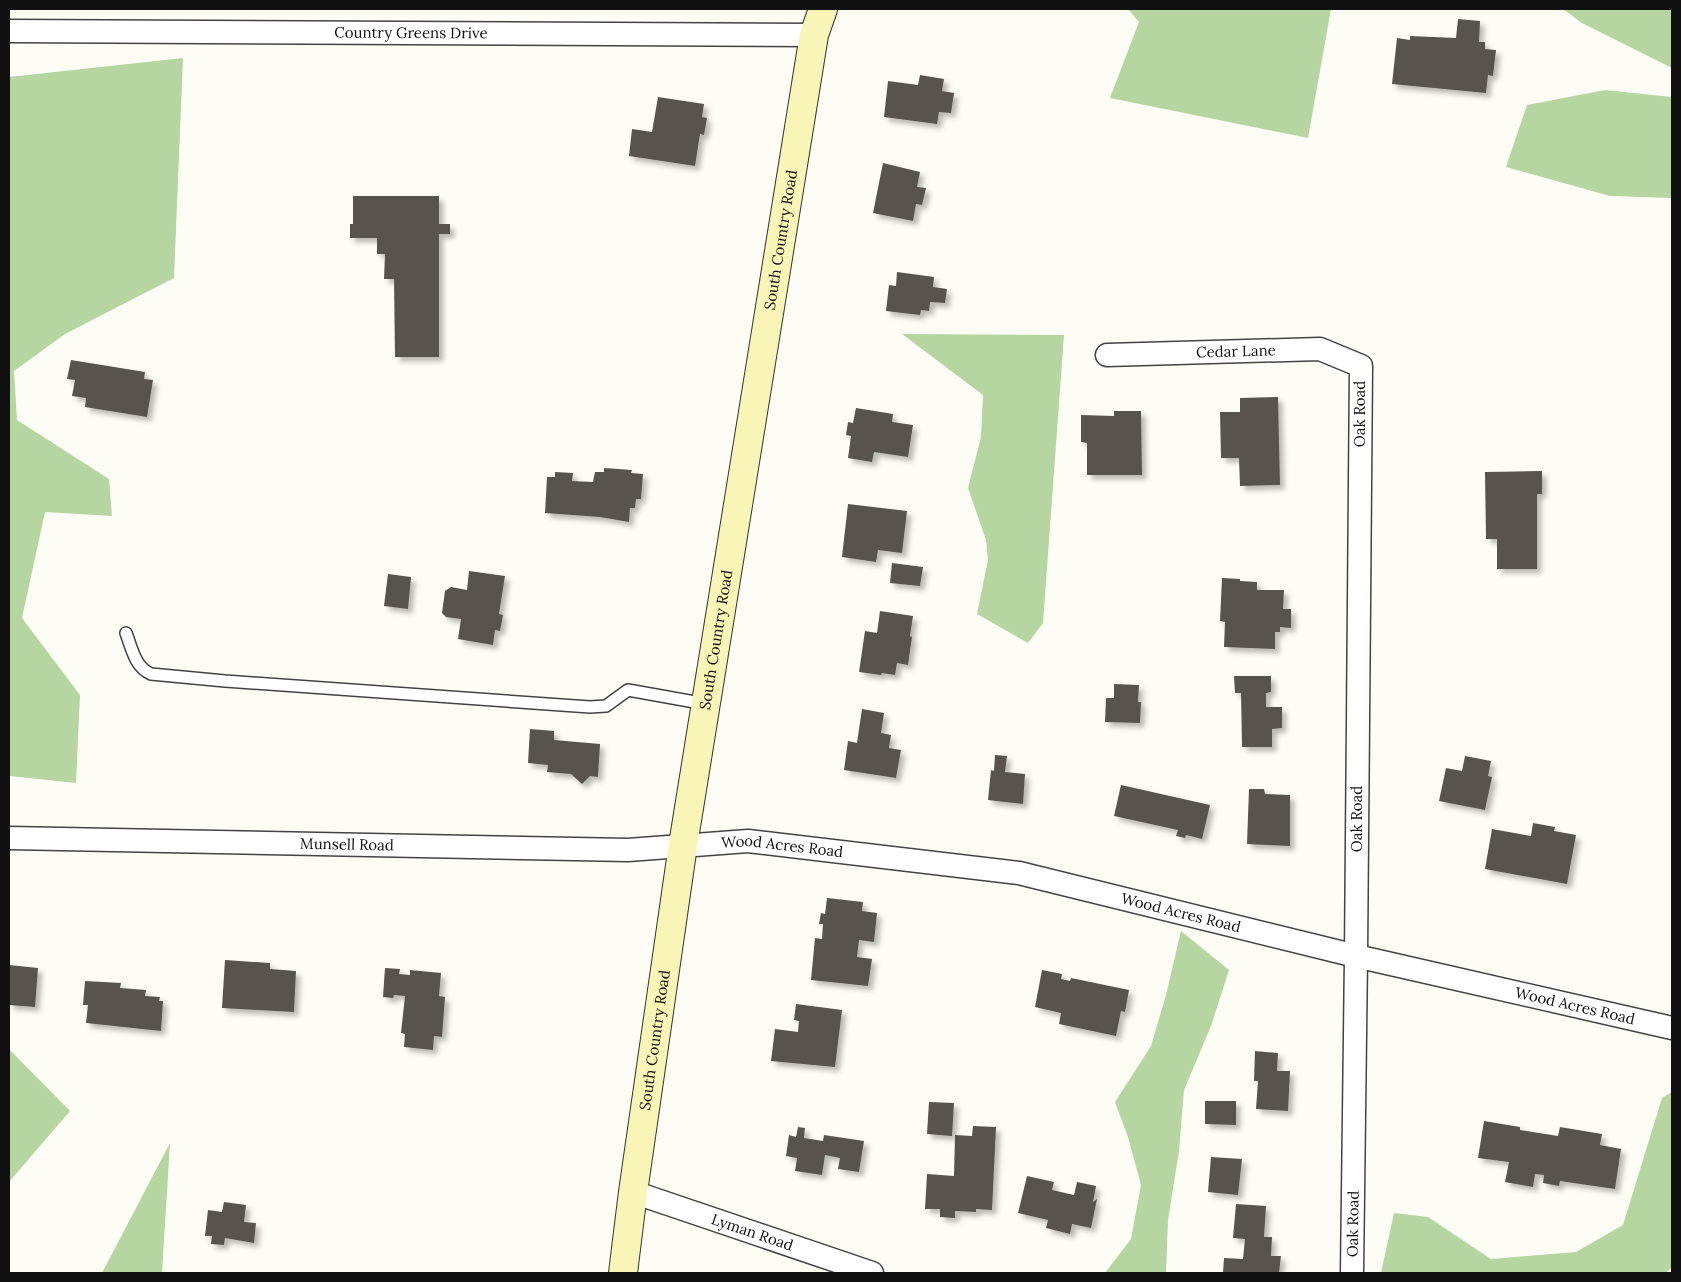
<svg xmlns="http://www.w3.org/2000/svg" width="1681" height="1282" viewBox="0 0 1681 1282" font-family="Lora,serif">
<defs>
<filter id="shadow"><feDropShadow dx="4.5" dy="4.5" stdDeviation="2.5" flood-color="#0004"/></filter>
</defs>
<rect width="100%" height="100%" fill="#fefdf5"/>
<g fill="#b5d6a1">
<path d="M 1128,9 L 1331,9 L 1308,138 L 1110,98 L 1139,22 Z"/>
<path d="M 1563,9 L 1667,9 L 1672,11 L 1672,68 L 1582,23 Z"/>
<path d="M 183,58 L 174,278 L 65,334 L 14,371 L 17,420 L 109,479 L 112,516 L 45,512 L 22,618 L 80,695 L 76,783 L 9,776 L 9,77 Z"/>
<path d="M 1605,90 L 1672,97 L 1672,198 L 1610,196 L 1506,167 L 1527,105 Z"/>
<path d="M 902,334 L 1064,335 L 1043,623 L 1028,643 L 977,614 L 988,560 L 986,540 L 968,488 L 981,437 L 983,395 Z"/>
<path d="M 1181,931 L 1229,970 L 1211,1026 L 1184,1090 L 1179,1151 L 1168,1220 L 1166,1273 L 1105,1273 L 1131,1239 L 1141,1185 L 1128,1137 L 1115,1102 L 1151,1046 L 1166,995 Z"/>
<path d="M 10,1050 L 70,1111 L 9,1182 L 9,1051 Z"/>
<path d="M 1672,1092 L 1672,1267 L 1666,1273 L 1381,1273 L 1394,1213 L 1428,1217 L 1491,1259 L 1576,1252 L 1623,1225 L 1662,1098 Z"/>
<path d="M 170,1143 L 162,1273 L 102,1273 Z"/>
</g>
<g fill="#58534e" filter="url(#shadow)">
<path d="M 1458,19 L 1480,21 L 1479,42 L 1485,42 L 1485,49 L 1496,50 L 1493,76 L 1488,75 L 1486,93 L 1392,84 L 1397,38 L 1410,40 L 1410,36 L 1456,38 Z"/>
<path d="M 920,75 L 944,79 L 942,91 L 954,93 L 951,113 L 939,112 L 937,124 L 884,117 L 888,81 L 918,85 Z"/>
<path d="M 658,97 L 704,104 L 702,117 L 707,118 L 704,135 L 700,134 L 695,166 L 629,156 L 632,129 L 652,132 Z"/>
<path d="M 883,163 L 920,172 L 917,187 L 926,188 L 922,205 L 916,204 L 913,221 L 873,213 Z"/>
<path d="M 353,196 L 439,196 L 439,224 L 450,224 L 450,234 L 439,234 L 439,357 L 395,357 L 394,279 L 384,279 L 385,254 L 377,254 L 377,238 L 350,238 L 350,224 L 353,224 Z"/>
<path d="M 897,272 L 934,277 L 933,287 L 947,289 L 945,303 L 930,302 L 929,311 L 921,310 L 920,315 L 886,311 L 889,285 L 896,286 Z"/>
<path d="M 71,360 L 145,372 L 144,379 L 153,380 L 147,417 L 85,407 L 86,398 L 72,396 L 75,380 L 67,379 Z"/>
<path d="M 1278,397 L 1280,485 L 1240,486 L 1239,458 L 1221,458 L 1220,412 L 1240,412 L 1240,398 Z"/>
<path d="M 856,408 L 893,414 L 892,422 L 913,425 L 908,457 L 874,452 L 872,462 L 848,458 L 851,436 L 846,435 L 848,422 L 853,423 Z"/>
<path d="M 1114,411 L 1141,411 L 1142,475 L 1087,475 L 1087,443 L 1081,442 L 1081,415 L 1114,416 Z"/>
<path d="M 604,468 L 632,470 L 631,473 L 643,474 L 641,499 L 636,499 L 635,508 L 630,508 L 629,522 L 600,517 L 545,513 L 547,477 L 555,477 L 555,472 L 573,473 L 572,481 L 593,482 L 595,472 L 604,472 Z"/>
<path d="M 1542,471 L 1542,494 L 1537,494 L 1537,569 L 1497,569 L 1497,539 L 1486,539 L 1485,472 Z"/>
<path d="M 848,504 L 907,511 L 902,553 L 878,550 L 876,562 L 842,557 Z"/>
<path d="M 892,563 L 923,567 L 920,586 L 890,583 Z"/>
<path d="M 469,571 L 505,576 L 499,614 L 503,615 L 500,631 L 495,630 L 493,645 L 458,639 L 461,619 L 446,617 L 442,613 L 445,591 L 451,587 L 467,590 Z"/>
<path d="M 388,574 L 411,577 L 408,609 L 384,606 Z"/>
<path d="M 1222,578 L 1240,579 L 1240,581 L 1257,582 L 1257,590 L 1284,590 L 1283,609 L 1291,609 L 1291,628 L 1280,627 L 1280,632 L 1275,632 L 1275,649 L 1224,647 L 1225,622 L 1220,621 Z"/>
<path d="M 880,611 L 913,616 L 910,636 L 912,637 L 908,665 L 897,663 L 895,675 L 882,673 L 881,675 L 859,672 L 865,631 L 877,633 Z"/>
<path d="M 1234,676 L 1271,676 L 1271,692 L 1266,693 L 1266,707 L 1282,707 L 1282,728 L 1272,729 L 1272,747 L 1242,747 L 1241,693 L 1235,693 Z"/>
<path d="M 1114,684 L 1139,685 L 1138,702 L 1141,702 L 1140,723 L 1105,722 L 1106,698 L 1114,698 Z"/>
<path d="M 862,709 L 884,713 L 881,733 L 891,735 L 889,748 L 901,750 L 896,778 L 844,770 L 848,741 L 857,743 Z"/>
<path d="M 530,729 L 554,731 L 554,740 L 600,744 L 598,777 L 590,776 L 582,784 L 571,774 L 547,772 L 548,765 L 528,763 Z"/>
<path d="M 995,755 L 1007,756 L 1005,772 L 1025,774 L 1023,804 L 988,800 L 991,770 L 994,771 Z"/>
<path d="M 1465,756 L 1491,761 L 1488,776 L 1492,777 L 1485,810 L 1439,801 L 1446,768 L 1462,771 Z"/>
<path d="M 1121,785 L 1210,805 L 1202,839 L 1186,835 L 1185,838 L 1176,836 L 1178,830 L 1114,816 Z"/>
<path d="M 1249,789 L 1264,789 L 1265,794 L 1290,795 L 1290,846 L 1247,844 Z"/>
<path d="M 1533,823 L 1555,827 L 1554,831 L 1576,835 L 1567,884 L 1485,869 L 1492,829 L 1531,836 Z"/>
<path d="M 827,898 L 863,902 L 862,911 L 877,913 L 874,942 L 859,940 L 857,957 L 872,959 L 868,986 L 811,980 L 815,938 L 822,939 L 823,924 L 819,924 L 821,913 L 825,914 Z"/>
<path d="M 225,960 L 270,963 L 270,969 L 296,971 L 294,1012 L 222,1008 Z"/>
<path d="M 9,965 L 38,968 L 35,1007 L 9,1005 Z"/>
<path d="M 385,968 L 400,969 L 399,974 L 410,975 L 410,970 L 441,973 L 439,996 L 445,997 L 442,1037 L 434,1036 L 433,1050 L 404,1047 L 405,1034 L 401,1033 L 405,996 L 394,995 L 393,998 L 383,997 Z"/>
<path d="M 1042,970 L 1062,974 L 1061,979 L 1070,981 L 1071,978 L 1129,990 L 1125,1012 L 1121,1011 L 1116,1036 L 1059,1024 L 1061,1013 L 1035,1007 Z"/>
<path d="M 85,981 L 121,983 L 120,988 L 146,990 L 145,996 L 160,997 L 159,1001 L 163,1001 L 161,1031 L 86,1023 L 88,1005 L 83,1005 Z"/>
<path d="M 796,1004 L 842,1010 L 835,1067 L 771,1061 L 775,1029 L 798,1032 L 799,1021 L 794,1020 Z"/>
<path d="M 1255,1051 L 1278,1053 L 1277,1071 L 1290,1071 L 1288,1111 L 1256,1109 L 1258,1081 L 1254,1081 Z"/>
<path d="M 1205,1101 L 1236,1101 L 1236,1125 L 1205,1124 Z"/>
<path d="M 929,1102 L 954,1103 L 952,1136 L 927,1134 Z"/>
<path d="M 1484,1121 L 1520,1127 L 1520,1130 L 1558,1136 L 1560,1127 L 1602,1134 L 1600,1145 L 1621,1149 L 1615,1189 L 1560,1181 L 1559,1186 L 1543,1183 L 1544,1175 L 1535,1174 L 1533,1187 L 1505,1182 L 1509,1162 L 1478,1158 Z"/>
<path d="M 973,1126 L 996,1127 L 992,1210 L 976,1209 L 976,1212 L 955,1211 L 955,1218 L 940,1217 L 940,1209 L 925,1209 L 927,1174 L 954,1176 L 955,1135 L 972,1136 Z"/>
<path d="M 798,1127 L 805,1128 L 804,1138 L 823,1141 L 824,1135 L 864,1141 L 859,1172 L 838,1169 L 840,1158 L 825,1155 L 822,1175 L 795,1171 L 797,1158 L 786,1156 L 789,1135 L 796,1137 Z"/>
<path d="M 1211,1157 L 1242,1159 L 1238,1195 L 1208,1192 Z"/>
<path d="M 1027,1176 L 1054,1182 L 1052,1190 L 1074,1195 L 1077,1182 L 1096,1186 L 1093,1202 L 1097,1199 L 1091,1228 L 1072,1224 L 1070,1234 L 1046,1228 L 1048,1220 L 1018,1213 Z"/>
<path d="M 224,1202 L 246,1205 L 244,1222 L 256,1223 L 254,1243 L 225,1238 L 224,1245 L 211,1244 L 212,1236 L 205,1236 L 208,1210 L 222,1212 Z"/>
<path d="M 1236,1204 L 1266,1206 L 1264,1237 L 1272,1237 L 1271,1256 L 1281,1256 L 1279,1273 L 1223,1273 L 1224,1258 L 1243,1259 L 1245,1239 L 1233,1238 Z"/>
</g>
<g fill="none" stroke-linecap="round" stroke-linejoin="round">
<defs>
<path id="lane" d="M 126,633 C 132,649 135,667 151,674 L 225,681 L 590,707 L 606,706 L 628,690 L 706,704"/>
<g id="street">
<path id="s1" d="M 9,31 L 814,35"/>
<path id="s2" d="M 1107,355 L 1320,349 L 1361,366 L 1356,956 L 1352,1273"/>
<path id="s3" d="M 9,838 L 628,850 L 748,841 L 1019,873 L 1356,956 L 1672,1028"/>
<path id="s4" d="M 633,1192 L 872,1273"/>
</g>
<g id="secondary">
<path id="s5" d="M 623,1273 L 633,1192 L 683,845 L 814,35 L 823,9"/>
</g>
</defs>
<use href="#lane" stroke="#434343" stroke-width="14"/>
<use href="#street" stroke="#434343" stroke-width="25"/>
<use href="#secondary" stroke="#323232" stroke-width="30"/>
<use href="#lane" stroke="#fff" stroke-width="11"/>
<use href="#street" stroke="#fff" stroke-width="22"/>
<use href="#secondary" stroke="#f8f5b6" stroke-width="28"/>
</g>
<g text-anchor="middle" stroke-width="5" stroke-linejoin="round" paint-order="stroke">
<g font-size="15" fill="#101010" stroke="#fff">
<text dy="5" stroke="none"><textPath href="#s1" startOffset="402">Country Greens Drive</textPath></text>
<text dy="5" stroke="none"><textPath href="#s5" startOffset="1045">South Country Road</textPath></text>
<text dy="5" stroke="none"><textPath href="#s2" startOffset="129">Cedar Lane</textPath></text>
<text transform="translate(1360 414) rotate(-90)" y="5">Oak Road</text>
<text dy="5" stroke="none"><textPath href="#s5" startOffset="640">South Country Road</textPath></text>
<text transform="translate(1357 819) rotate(-90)" y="5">Oak Road</text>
<text dy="5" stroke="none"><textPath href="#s3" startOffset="338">Munsell Road</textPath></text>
<text dy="5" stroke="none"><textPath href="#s3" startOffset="774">Wood Acres Road</textPath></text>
<text dy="5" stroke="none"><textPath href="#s3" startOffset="1179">Wood Acres Road</textPath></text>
<text dy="5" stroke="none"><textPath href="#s3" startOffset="1584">Wood Acres Road</textPath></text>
<text dy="5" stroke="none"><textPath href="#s5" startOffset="235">South Country Road</textPath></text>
<text transform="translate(1353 1224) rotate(-89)" y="5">Oak Road</text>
<text dy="5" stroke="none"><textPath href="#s4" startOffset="126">Lyman Road</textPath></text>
</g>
</g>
<rect width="1681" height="1282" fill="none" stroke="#101010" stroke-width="20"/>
</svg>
